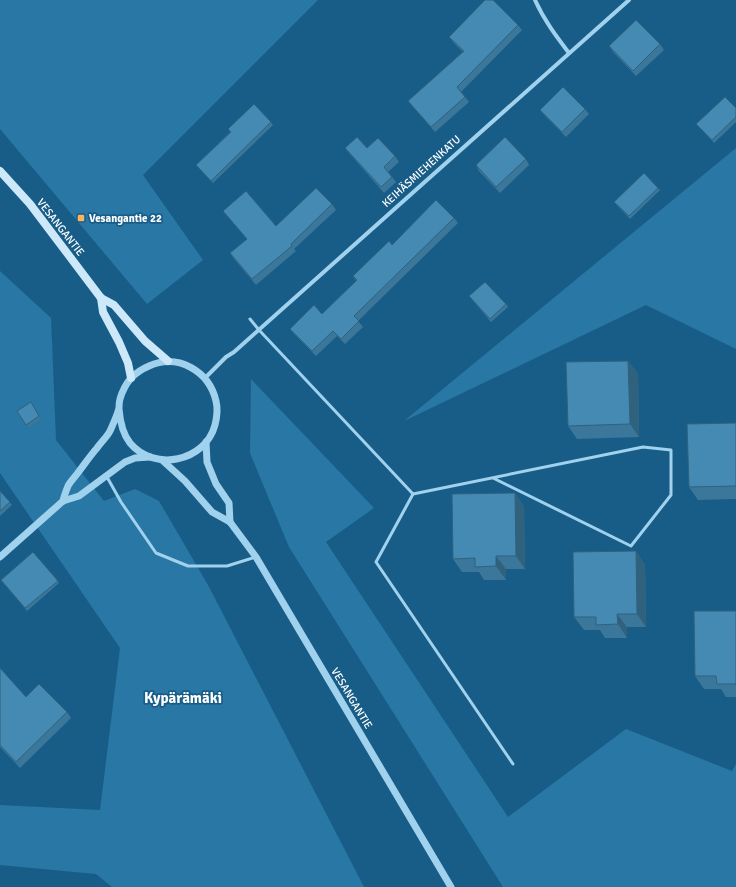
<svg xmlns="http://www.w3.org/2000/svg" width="736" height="887" viewBox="0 0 736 887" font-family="Signika,sans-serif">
<rect width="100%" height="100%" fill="#185d88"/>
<g fill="#2877a5">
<path d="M 0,0 L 318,0 L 143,175 L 203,260 L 147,304 L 0,129 Z"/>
<path d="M 736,148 L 736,349 L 646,305 L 404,421 Z"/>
<path d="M 0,271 L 51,318 L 56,440 L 104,501 L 135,489 L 159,501 L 208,585 L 364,887 L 112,887 L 96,874 L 0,865 L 0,805 L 100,810 L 120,648 L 0,473 Z"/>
<path d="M 251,379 L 374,508 L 326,542 L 508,817 L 626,729 L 732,771 L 736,764 L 736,887 L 503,887 L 289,547 L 250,453 Z"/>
</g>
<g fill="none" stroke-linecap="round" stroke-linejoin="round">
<g stroke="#a0d1ed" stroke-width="3">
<path d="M 250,319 L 259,330 L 413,494 L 643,447 L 671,450 L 671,495 L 631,546 L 493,478"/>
<path d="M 107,477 L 121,502 L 156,553 L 188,566 L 227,566 L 256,557"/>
<path d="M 413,494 L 376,562 L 513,764"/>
</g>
<g stroke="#a0d1ed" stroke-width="4">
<path d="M 535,0 C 544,20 556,36 569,53"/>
<path d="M 205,378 L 226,357 L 234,352 L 629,0"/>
</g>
<g stroke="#a0d1ed" stroke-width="7">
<path d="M 206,442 L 207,462 L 216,484 L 229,503 L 230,522"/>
<path d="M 162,460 L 185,481 L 212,512 L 230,522 L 256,557 L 451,887"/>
<path d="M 63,501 C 64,496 66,491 68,486 C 70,482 74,478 77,474 C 84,465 90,456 97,448 C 101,442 107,437 110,431 C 113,424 117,416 119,408 C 119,405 119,402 120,399 C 122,392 126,384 131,378 C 136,373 142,369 149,366 C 178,353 209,371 216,401 C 218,409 217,417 215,425 C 205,462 154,472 130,443 C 122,433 120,421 119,409"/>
<path d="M 0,557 L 63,501 L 79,496 L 125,462 L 135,458 L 150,457"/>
</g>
<g stroke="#cde8f9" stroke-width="8">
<path d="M 0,171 L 30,204 L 101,298 L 114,305 L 145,341 L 168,361"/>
<path d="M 101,298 L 103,312 L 119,342 L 128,363 L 131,378"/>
</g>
</g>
<g fill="#3b779a">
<path d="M 518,25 L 522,30 L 461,92 L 469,102 L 435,132 L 412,106 L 408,101 L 463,52 L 453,42 L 449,37 Z"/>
<path d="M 660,44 L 664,50 L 636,76 L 613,52 L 609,46 Z"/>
<path d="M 736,108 L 736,122 L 714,143 L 696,124 Z"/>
<path d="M 585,109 L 589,114 L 566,137 L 544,115 L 540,110 Z"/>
<path d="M 271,122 L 273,125 L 213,183 L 196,165 L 230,132 L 228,129 Z"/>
<path d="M 345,148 L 367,148 L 395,156 L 399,162 L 388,172 L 396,182 L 384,193 L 349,153 Z"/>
<path d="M 526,159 L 529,165 L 500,193 L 479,171 L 476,165 Z"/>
<path d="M 658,188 L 660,190 L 630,219 L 614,202 Z"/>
<path d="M 332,204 L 336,210 L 294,249 L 296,251 L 256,285 L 234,259 L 230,253 L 247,239 L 223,211 L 276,226 Z"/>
<path d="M 454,218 L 458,223 L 358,321 L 363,327 L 345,344 L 337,336 L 316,356 L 294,334 L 290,329 L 322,314 L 356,281 L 353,276 L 392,245 Z"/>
<path d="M 469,296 L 506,304 L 508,307 L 491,322 Z"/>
<path d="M 628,361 L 638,374 L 639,437 L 577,439 L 568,426 Z"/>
<path d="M 31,402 L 41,419 L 28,428 L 17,411 Z"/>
<path d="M 736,423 L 736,499 L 698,500 L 689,487 Z"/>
<path d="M 0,491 L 12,505 L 0,516 Z"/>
<path d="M 515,493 L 524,507 L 525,569 L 506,569 L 506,580 L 484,580 L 479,572 L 462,572 L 453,559 Z"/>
<path d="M 636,551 L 645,565 L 646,627 L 627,627 L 627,638 L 605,638 L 600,630 L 584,630 L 574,617 Z"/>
<path d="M 1,580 L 58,581 L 59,583 L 27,611 Z"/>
<path d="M 736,611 L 736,697 L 726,697 L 721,689 L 704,689 L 695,676 Z"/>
<path d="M 0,668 L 26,697 L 67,712 L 71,718 L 20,768 L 0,747 Z"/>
</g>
<g fill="#30617d">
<path d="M 628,361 L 638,374 L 639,437 L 630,424 Z"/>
<path d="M 515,493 L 524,507 L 525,569 L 516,556 Z"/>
<path d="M 636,551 L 645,565 L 646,627 L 637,614 Z"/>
<path d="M 496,556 L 506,569 L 506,580 L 496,566 Z"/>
<path d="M 617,614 L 627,627 L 627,638 L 618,624 Z"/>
</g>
<g fill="#458ab3" stroke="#30617d">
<path d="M 485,0 L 493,0 L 518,25 L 457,87 L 465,97 L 431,127 L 408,101 L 464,51 L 449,37 Z"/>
<path d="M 636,20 L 660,44 L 633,71 L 609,46 Z"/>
<path d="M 563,87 L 585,109 L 562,132 L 540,110 Z"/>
<path d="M 725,97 L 736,108 L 736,117 L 712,140 L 696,124 Z"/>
<path d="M 254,104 L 271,122 L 211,181 L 196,165 L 231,132 L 228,129 Z"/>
<path d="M 357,137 L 367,148 L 378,138 L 395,156 L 384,167 L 392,177 L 381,187 L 345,148 Z"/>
<path d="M 505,137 L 526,159 L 496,187 L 476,165 Z"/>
<path d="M 644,173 L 658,188 L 629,216 L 614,202 Z"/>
<path d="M 316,188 L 332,204 L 291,244 L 292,246 L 252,279 L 230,253 L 247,239 L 223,211 L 246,191 L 276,226 Z"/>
<path d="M 436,200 L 454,218 L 354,316 L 359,321 L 341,339 L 333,331 L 312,351 L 290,329 L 314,305 L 322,314 L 357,280 L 353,276 L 389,241 L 392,245 Z"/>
<path d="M 485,282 L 506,304 L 490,319 L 469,296 Z"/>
<path d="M 628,361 L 630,424 L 568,426 L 566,362 Z"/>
<path d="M 31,402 L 39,416 L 26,425 L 17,411 Z"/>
<path d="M 736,423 L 736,486 L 689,487 L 687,424 Z"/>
<path d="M 0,491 L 10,502 L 0,511 Z"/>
<path d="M 515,493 L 516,556 L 496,556 L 496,566 L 475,567 L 475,558 L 453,559 L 452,494 Z"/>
<path d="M 636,551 L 637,614 L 617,614 L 618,624 L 596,625 L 596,617 L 574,617 L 573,552 Z"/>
<path d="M 33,552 L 58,581 L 25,608 L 1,580 Z"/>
<path d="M 694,611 L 736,611 L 736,684 L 717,684 L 716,676 L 695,676 Z"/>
<path d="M 0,668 L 26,697 L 39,684 L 67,712 L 16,762 L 0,745 Z"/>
</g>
<rect fill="#ffb35c" stroke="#185d88" stroke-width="1.5" x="77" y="214" width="8" height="8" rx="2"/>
<g text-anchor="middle" stroke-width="3.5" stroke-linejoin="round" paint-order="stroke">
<g font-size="11" fill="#fff" stroke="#185d88">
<text transform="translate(421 171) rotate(-42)" y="4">KEIHÄSMIEHENKATU</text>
<text transform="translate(61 227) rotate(52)" y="4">VESANGANTIE</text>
<text transform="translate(352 698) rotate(59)" y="4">VESANGANTIE</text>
</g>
<g font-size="11" font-weight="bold" fill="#fff" stroke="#185d88" text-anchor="start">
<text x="89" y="222">Vesangantie 22</text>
</g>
<g font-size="15" font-weight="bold" fill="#fff" stroke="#185d88">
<text x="183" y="703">Kypärämäki</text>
</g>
</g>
</svg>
